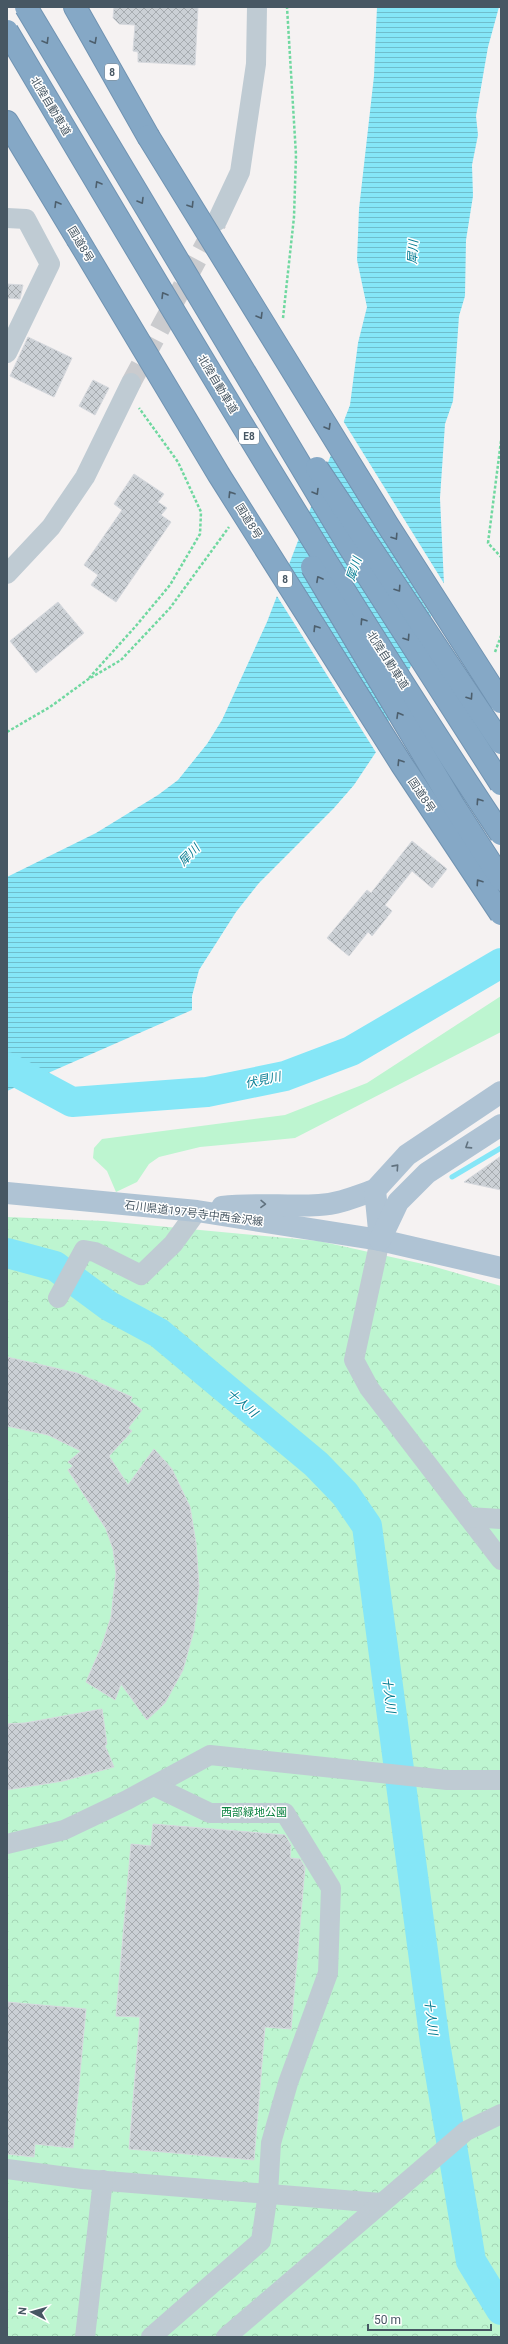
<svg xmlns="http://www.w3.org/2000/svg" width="508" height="2344" viewBox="0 0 508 2344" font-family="Roboto,'Noto Sans JP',sans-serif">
<defs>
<pattern id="park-crowns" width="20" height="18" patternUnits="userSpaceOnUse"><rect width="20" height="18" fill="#bdf5d0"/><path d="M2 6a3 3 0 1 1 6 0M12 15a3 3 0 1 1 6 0" fill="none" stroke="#a4d4b5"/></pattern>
<pattern id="water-rules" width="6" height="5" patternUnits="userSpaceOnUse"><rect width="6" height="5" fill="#85e6f7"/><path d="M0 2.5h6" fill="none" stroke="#6fbdcc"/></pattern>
<pattern id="building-cross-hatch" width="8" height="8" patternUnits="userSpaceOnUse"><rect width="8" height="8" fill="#cbd0d5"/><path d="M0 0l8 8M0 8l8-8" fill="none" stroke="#a7acb0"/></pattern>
</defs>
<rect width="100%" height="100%" fill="#f5f2f2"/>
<path fill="#bdf5d0" d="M 501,996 L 501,1032 L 295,1138 L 200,1147 L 159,1157 L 149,1164 L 137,1182 L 116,1192 L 107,1171 L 93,1158 L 94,1148 L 102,1139 L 285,1115 L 367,1083 Z"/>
<path fill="url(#park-crowns)" d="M 7,1217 L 104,1221 L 319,1241 L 432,1266 L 501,1286 L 501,2337 L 7,2337 Z"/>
<path fill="url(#water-rules)" d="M 377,7 L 499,7 L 488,47 L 476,116 L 478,135 L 472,165 L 473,196 L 466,240 L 465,296 L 459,316 L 453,401 L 445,424 L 440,498 L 444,584 L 376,752 L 354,785 L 334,808 L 259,883 L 236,912 L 199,970 L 192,996 L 192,1010 L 7,1091 L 7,877 L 96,833 L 158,795 L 178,780 L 207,744 L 222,720 L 267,622 L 350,405 L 358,343 L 367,307 L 357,260 L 359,209 L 374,76 Z"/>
<g fill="#f5f2f2">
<path d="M 342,419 L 445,585 L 432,617 L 330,451 Z"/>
<path d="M 287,562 L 388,727 L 377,754 L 275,593 Z"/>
</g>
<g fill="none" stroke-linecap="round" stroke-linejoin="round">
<path stroke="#85e6f7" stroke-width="5" d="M 452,1177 L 501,1148"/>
<g stroke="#85e6f7" stroke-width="30">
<path d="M 7,1067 L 72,1102 L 207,1092 L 285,1076 L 351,1051 L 501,963"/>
<path d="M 7,1253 L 55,1266 L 109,1306 L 159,1333 L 316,1464 L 345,1494 L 367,1526 L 435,2043 L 471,2261 L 501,2310"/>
</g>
</g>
<g fill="url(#building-cross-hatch)" stroke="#d6d9de">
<path d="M 114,7 L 198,7 L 195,65 L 138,62 L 138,52 L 133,51 L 135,25 L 119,24 L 113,18 Z"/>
<path d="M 7,284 L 23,285 L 20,299 L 7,298 Z"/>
<path d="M 28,337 L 72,358 L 54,397 L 10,376 Z"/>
<path d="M 93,380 L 109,388 L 95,415 L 79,406 Z"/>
<path d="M 134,474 L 164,494 L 158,502 L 167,508 L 161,515 L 171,522 L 116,602 L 91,585 L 98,575 L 84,565 L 122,510 L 114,504 Z"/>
<path d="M 58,602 L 84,633 L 36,673 L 10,641 Z"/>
<path d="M 412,841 L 447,869 L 432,888 L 412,871 L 385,905 L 392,911 L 372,936 L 368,932 L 349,956 L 327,938 L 367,890 L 371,893 Z"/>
<path d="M 501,1156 L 501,1190 L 464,1182 Z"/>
<path d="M 7,1357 L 77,1373 L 132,1397 L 130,1401 L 142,1410 L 128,1428 L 132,1431 L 109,1456 L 128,1485 L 154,1449 L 172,1469 L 190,1507 L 196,1543 L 199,1586 L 194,1630 L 183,1670 L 165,1703 L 147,1720 L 121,1684 L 115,1700 L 86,1682 L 102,1645 L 111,1617 L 116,1573 L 113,1549 L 106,1529 L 68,1470 L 73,1466 L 68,1462 L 81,1451 L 48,1435 L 7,1426 Z"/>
<path d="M 102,1709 L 107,1744 L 105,1746 L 114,1767 L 63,1781 L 7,1790 L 7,1724 L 25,1723 Z"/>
<path d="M 153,1824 L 285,1835 L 291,1845 L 290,1858 L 300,1859 L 305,1867 L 291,2029 L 265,2027 L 254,2160 L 129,2149 L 140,2017 L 116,2016 L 131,1844 L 151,1846 Z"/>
<path d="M 7,2002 L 86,2009 L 73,2148 L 35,2144 L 34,2157 L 7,2154 Z"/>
</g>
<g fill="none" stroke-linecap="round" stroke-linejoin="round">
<path stroke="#cacbce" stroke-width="20" stroke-dasharray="20 10" stroke-linecap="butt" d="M 131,383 L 217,222"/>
<defs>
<g id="highway">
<path d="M 75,7 L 148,136"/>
<path d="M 7,122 L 77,238"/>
</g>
</defs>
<use href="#highway" stroke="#7093b2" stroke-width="24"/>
<g stroke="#70d8a0" stroke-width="2.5" stroke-dasharray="3 2" stroke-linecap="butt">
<path d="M 283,318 L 294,217 L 296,155 L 287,7"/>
<path d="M 501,441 L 488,543 L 501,557"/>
<path d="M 495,652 L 501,636"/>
<path d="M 89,678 L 135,627 L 170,585 L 200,534 L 201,512 L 178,462 L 139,408"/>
<path d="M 7,732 L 50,707 L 87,680 L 121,660 L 170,608 L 229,527"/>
</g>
<g stroke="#bfcbd3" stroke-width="20">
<path d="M 7,218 L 26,219 L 50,264 L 7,353"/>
<path d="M 217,221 L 240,172 L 256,64 L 257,7"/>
<path d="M 7,574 L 51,527 L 85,477 L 131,383"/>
<path d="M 380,1240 L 354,1360 L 369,1388 L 501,1560"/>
<path d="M 58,1298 L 84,1250 L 95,1252 L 141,1275 L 173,1244 L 197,1211"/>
<path d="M 468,1517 L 501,1519"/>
<path d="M 7,1844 L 64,1830 L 127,1800 L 210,1755 L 447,1780 L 501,1780"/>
<path d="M 7,2169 L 82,2179 L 381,2203"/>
<path d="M 85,2337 L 103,2180"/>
<path d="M 151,2337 L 261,2241 L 268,2193 L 271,2143 L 288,2083 L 328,1973 L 331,1888 L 285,1813 L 210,1813 L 154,1786"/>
<path d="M 226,2337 L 466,2131 L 501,2114"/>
</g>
<g stroke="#afc3d4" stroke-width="22">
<path d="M 7,1193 L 197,1211 L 380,1240 L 501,1268"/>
<path d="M 222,1207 C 255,1203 287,1207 319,1205 C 339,1204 357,1196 375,1190"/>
<path d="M 380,1240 L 375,1190 L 407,1155 L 501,1092"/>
<path d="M 380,1240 L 398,1202 L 427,1173 L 501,1125"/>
</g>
<use href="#highway" stroke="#85a8c6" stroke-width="22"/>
<defs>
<g id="highway-bridge">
<path d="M 26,7 L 350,548 L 501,784"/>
<path d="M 7,31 C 167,301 327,572 501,834"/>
<path d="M 148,136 L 387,524 L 501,702"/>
<path d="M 77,238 L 219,475 L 402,765 L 501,914"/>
<path d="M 317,468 L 501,743"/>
<path d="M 312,567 L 454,806 L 501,879"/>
</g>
</defs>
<use href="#highway-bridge" stroke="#7093b2" stroke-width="24" stroke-linecap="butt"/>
<use href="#highway-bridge" stroke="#85a8c6" stroke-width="22"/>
</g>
<defs><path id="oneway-chevron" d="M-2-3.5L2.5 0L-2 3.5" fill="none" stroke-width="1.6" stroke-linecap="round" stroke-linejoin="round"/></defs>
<g stroke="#4d5f6d">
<use href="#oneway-chevron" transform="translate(46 41) rotate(59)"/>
<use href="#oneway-chevron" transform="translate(94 41) rotate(61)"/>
<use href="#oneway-chevron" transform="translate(98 184) rotate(-121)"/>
<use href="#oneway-chevron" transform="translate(141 201) rotate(59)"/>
<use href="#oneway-chevron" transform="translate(57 204) rotate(-121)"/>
<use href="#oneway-chevron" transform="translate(191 205) rotate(58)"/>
<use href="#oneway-chevron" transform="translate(164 295) rotate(-121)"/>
<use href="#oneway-chevron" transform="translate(260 316) rotate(59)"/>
<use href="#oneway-chevron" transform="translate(328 427) rotate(59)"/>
<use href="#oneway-chevron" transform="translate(316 492) rotate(59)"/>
<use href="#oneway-chevron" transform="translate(231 494) rotate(-122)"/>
<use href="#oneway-chevron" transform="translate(395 537) rotate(57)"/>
<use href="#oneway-chevron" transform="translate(319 579) rotate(-119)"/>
<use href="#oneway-chevron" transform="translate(398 589) rotate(56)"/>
<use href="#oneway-chevron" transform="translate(363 621) rotate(-123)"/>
<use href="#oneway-chevron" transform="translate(316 628) rotate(-122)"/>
<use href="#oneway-chevron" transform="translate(407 638) rotate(57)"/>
<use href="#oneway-chevron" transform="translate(470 697) rotate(56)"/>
<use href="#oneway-chevron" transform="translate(399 715) rotate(-120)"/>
<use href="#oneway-chevron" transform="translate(400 762) rotate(-122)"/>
<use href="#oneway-chevron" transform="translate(479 801) rotate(-124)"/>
<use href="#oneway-chevron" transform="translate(479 882) rotate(-124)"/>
</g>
<g stroke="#61727f">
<use href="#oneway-chevron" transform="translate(468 1146) rotate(147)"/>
<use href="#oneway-chevron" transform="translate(396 1167) rotate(-48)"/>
<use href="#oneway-chevron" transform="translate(263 1204) rotate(1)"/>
</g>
<g text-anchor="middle" stroke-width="3" stroke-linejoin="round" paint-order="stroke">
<g fill="#fff" stroke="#7e8992" stroke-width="1">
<rect x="105" y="64" width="14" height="16" rx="3"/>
<rect x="239" y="428" width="20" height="16" rx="3"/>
<rect x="278" y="571" width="14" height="16" rx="3"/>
</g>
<g font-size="10" font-weight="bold" fill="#475763">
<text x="112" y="76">8</text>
<text x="249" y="440">E8</text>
<text x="285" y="583">8</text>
</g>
<g font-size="11" fill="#475763" stroke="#fff">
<text transform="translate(51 106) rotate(59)" y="4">北陸自動車道</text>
<text transform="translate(81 244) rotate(59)" y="4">国道8号</text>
<text transform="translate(218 384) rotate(59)" y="4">北陸自動車道</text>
<text transform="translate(249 521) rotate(58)" y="4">国道8号</text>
<text transform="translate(388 660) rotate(57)" y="4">北陸自動車道</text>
<text transform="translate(422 795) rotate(56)" y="4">国道8号</text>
<text transform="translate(194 1213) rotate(7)" y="4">石川県道197号寺中西金沢線</text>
</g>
<g font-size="11" fill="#0c8342" stroke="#fff">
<text x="254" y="1816">西部緑地公園</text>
</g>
<g font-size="12" font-style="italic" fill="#047c92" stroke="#fff">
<text transform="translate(413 252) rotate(-87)" y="4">犀川</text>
<text transform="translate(354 569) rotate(-72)" y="4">犀川</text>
<text transform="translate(189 855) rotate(-46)" y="4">犀川</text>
<text transform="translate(263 1080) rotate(-12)" y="4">伏見川</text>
<text transform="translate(242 1403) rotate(40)" y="4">十人川</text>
<text transform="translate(389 1695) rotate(83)" y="4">十人川</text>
<text transform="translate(431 2017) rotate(83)" y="4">十人川</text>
</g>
</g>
<rect width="508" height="2344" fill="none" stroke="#475763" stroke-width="16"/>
<g transform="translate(32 2312) rotate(276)" stroke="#ffffff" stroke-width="3" paint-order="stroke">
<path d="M0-3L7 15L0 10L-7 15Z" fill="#475763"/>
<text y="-6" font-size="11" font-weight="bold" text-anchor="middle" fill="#475763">N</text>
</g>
<path d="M368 2324v6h123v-6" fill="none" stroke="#475763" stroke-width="2"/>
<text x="374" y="2324" font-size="12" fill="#475763" stroke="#ffffff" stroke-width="3" paint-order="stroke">50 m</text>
</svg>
